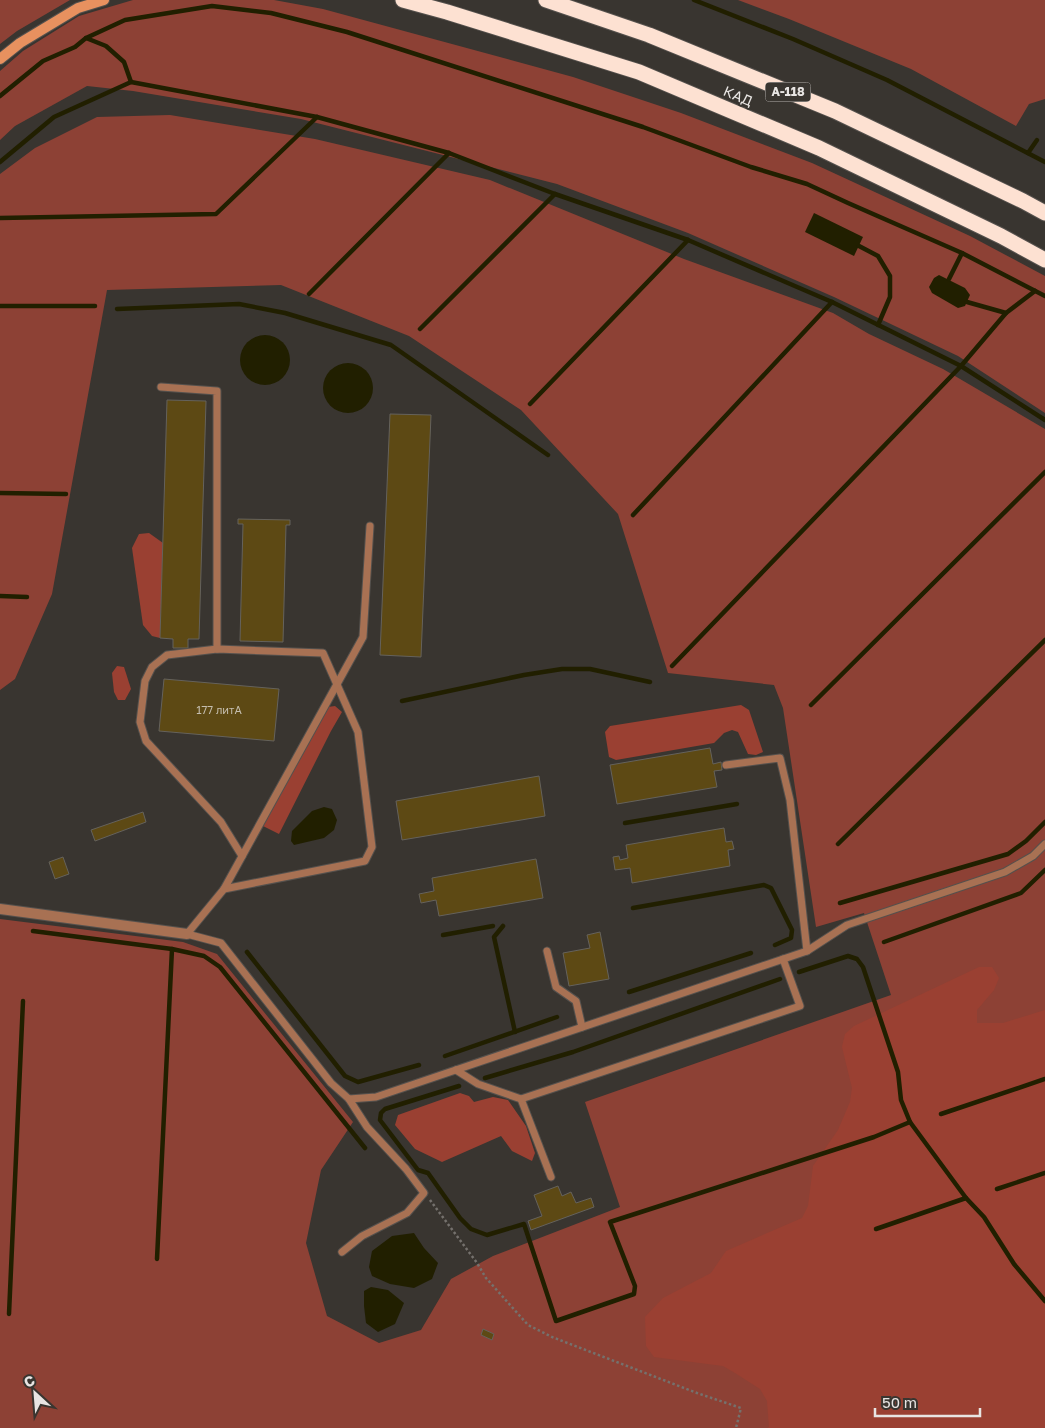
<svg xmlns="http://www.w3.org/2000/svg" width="1045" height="1428" viewBox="0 0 1045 1428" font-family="'Golos Text',sans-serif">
<rect width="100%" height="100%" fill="#393530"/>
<g fill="#8d4135">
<path d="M 0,0 L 70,0 L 17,31 L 0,44 Z"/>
<path d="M 133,0 L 274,0 L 323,9 L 573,77 L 681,113 L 812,163 L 970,236 L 1045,276 L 1045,413 L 958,356 L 834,297 L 688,233 L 557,184 L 301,119 L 133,91 L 87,86 L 15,126 L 0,140 L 0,71 L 23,51 L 79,16 Z"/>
<path d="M 738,0 L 1045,0 L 1045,99 L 1029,104 L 1016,126 L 911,69 L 789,19 Z"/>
<path d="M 170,115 L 315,139 L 490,180 L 684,259 L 833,313 L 869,334 L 943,369 L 1045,429 L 1045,1428 L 0,1428 L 0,919 L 183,942 L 217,954 L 353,1122 L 321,1170 L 306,1243 L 327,1316 L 379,1343 L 421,1330 L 451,1279 L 493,1256 L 620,1207 L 585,1102 L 891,995 L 864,913 L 816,927 L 783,708 L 774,685 L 668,673 L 618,514 L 521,410 L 409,336 L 281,285 L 107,290 L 52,594 L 15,679 L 0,690 L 0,174 L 35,148 L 97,117 Z"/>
</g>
<g fill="#9a4032">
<path d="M 149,533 L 163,543 L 160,638 L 152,636 L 143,625 L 132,548 L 139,534 Z"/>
<path d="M 117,666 L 124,667 L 131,689 L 125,700 L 118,700 L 114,692 L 112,673 Z"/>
<path d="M 741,705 L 749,710 L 763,752 L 756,755 L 748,754 L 738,732 L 732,730 L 724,733 L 714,743 L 616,760 L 609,757 L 605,732 L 610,726 Z"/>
<path d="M 335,706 L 342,712 L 331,731 L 279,834 L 263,826 L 328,707 Z"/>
<path d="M 979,967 L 992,967 L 999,978 L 994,990 L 977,1010 L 977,1023 L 1003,1023 L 1045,1010 L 1045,1428 L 767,1428 L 769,1427 L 767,1401 L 760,1389 L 735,1373 L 723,1366 L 654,1357 L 646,1346 L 645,1317 L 663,1298 L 711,1273 L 726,1251 L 802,1218 L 808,1206 L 813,1166 L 838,1130 L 850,1102 L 852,1088 L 842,1047 L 845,1034 L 854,1026 Z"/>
<path d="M 460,1093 L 469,1096 L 474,1102 L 493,1097 L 508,1100 L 526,1126 L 535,1153 L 532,1161 L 512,1151 L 501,1136 L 442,1162 L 415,1149 L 395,1125 L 398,1115 Z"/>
</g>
<g fill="#211f00">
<path d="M 814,213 L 863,237 L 854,256 L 805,232 Z"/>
<path d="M 939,275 L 965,288 L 970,295 L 965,306 L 958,308 L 932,293 L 929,287 L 934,278 Z"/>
<circle cx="265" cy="360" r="25"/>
<circle cx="348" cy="388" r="25"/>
<path d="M 324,807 L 332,809 L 337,820 L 334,830 L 324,838 L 294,845 L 291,841 L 292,831 L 312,811 Z"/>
<path d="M 414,1233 L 424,1248 L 438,1263 L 432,1279 L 414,1288 L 390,1284 L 372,1276 L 369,1267 L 372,1251 L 392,1236 Z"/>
<path d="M 371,1287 L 388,1290 L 404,1303 L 395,1324 L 378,1332 L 366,1323 L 364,1306 L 364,1291 Z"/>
</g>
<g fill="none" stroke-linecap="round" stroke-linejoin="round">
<g stroke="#211f00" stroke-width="4.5">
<path d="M 694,0 L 793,39 L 887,80 L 1045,162"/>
<path d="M 86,38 L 106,46 L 124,62 L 131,82"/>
<path d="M 0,96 L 43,61 L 75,47 L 86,38 L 125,20 L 212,6 L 271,13 L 347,32 L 643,127 L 751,167 L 807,184 L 848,203 L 962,253 L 1045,296"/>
<path d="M 1028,153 L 1037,140"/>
<path d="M 0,162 L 54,117 L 131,82 L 317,117 L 449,153 L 555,194 L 688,240 L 832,302 L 961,366 L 1045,420"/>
<path d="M 0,218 L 216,214 L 317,117"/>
<path d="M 859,246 L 878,256 L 890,276 L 890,297 L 878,325"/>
<path d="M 949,279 L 962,253"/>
<path d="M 309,294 L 449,153"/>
<path d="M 967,302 L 1006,313"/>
<path d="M 0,306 L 95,306"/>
<path d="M 117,309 L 239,304 L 285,313 L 391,345 L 548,455"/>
<path d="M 420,329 L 555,194"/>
<path d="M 530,404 L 688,240"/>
<path d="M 0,493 L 66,494"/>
<path d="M 633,515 L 832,302"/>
<path d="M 0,596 L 27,597"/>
<path d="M 672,666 L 961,366 L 1006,313 L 1035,291"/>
<path d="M 402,701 L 524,675 L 562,669 L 590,669 L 650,682"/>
<path d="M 811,705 L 1045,472"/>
<path d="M 625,823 L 737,804"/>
<path d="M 838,844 L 1045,640"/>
<path d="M 840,903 L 1008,854 L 1026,841 L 1045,822"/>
<path d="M 633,908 L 764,885 L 771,888 L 792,930 L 791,938 L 775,945"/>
<path d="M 503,926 L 494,937 L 515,1032"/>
<path d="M 33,931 L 172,949 L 204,956 L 220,967 L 365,1148"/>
<path d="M 443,935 L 493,926"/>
<path d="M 884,942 L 1021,893 L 1045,870"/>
<path d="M 247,952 L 345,1076 L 358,1082 L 419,1065"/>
<path d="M 799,972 L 848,956 L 857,959 L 863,967 L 898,1072 L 901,1100 L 910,1122 L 966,1198 L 984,1217 L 1014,1264 L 1045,1301"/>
<path d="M 629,992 L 751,953"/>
<path d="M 445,1056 L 557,1017"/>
<path d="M 485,1078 L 573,1052 L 780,979"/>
<path d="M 459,1086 L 385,1109 L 381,1113 L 380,1120 L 418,1170 L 428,1173 L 460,1218 L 471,1229 L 487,1235 L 524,1224 L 556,1321 L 634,1294 L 635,1286 L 610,1222 L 874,1137 L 910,1122"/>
<path d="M 941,1114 L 1045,1079"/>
<path d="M 997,1189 L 1045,1173"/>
<path d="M 876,1229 L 966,1198"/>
<path d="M 157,1259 L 172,949"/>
<path d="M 9,1314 L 23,1001"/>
</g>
</g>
<g fill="#5d4914" stroke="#65625c">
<path d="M 167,400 L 206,401 L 199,639 L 188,639 L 188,648 L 173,648 L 173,639 L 160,638 Z"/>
<path d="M 390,414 L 431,415 L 421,657 L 380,655 Z"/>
<path d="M 238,519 L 290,520 L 290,525 L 286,525 L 283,642 L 240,641 L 243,524 L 238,524 Z"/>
<path d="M 164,679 L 279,689 L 274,741 L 159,731 Z"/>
<path d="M 710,748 L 713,764 L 721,762 L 722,770 L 714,771 L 717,787 L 617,804 L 610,765 Z"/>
<path d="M 539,776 L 545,816 L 402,840 L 396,801 Z"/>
<path d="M 143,812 L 146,822 L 95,841 L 91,830 Z"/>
<path d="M 724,828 L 726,842 L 732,841 L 734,849 L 728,850 L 730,866 L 632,883 L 630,868 L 615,870 L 613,857 L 619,856 L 620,860 L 628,858 L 626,845 Z"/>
<path d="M 63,857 L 69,874 L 55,879 L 49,862 Z"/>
<path d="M 536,859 L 543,898 L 439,916 L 436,900 L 421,903 L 419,894 L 434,891 L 432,878 Z"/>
<path d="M 600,932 L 609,979 L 569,986 L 563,953 L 590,948 L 587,935 Z"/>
<path d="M 558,1186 L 562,1196 L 571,1192 L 576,1203 L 591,1198 L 594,1207 L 531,1230 L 528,1221 L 542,1216 L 534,1195 Z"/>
<path d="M 483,1329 L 494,1334 L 492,1340 L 481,1335 Z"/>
</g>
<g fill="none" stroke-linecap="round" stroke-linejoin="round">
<defs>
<g id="service">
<path d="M 161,387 L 217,391 L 217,649"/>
<path d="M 726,765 L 780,758 L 790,800 L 807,951"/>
<path d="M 242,856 L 221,822 L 146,741 L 140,722 L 145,681 L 152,667 L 167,655 L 217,649 L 323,653 L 358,732 L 372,847 L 365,861 L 224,889 L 187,934 L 221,943 L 331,1083 L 349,1099 L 376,1097 L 807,951 L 847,925 L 1005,872 L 1033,856 L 1045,844"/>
<path d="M 224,889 L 363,637 L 370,526"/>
<path d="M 547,951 L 556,987 L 576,1001 L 582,1027"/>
<path d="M 456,1070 L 478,1084 L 521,1099 L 551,1177"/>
<path d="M 521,1099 L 800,1006 L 783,959"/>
<path d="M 342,1252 L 362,1236 L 407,1213 L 424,1193 L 406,1169 L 367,1127 L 349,1099"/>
</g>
<path id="minor" d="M 0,909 L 187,934"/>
<path id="secondary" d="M 0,59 L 20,43 L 78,8 L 104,0"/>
<g id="motorway">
<path d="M 403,0 L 447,12 L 639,72 L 819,148 L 1001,236 L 1045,260"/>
<path d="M 546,0 L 649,35 L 835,111 L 1023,201 L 1045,213"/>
</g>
</defs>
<use href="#service" stroke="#55514d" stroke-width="9"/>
<use href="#minor" stroke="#55514d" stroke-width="12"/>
<use href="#secondary" stroke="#55514d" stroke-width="12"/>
<use href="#motorway" stroke="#55514d" stroke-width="17"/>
<path stroke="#75716d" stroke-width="2.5" stroke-dasharray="2.5 2.5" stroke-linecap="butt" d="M 430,1200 L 477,1263 L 486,1278 L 528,1325 L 552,1337 L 697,1393 L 741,1408 L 736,1428"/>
<use href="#service" stroke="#a87153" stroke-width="7"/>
<use href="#minor" stroke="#a87153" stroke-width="10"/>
<use href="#secondary" stroke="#e8915f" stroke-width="10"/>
<use href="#motorway" stroke="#fde1d2" stroke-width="15"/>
</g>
<g text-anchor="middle" stroke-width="4" stroke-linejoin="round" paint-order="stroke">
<g font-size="11" fill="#c5beaf">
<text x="219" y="714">177 литА</text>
</g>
<rect fill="#393530" stroke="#b4b0ad" stroke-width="1" x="765.5" y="82.5" width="45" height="19" rx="4"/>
<g font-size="12" font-weight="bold" fill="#e8e5e3">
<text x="788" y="96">А-118</text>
</g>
<g font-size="14" fill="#e8e5e3" stroke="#393530">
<text transform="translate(738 96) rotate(23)" y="5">КАД</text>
</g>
</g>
<g transform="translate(35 1393) rotate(334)" stroke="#393530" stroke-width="4" paint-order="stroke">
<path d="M0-4L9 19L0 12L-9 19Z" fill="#e8e5e3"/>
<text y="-8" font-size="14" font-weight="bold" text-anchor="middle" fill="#e8e5e3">С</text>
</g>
<path d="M875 1408v8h105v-8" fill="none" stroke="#e8e5e3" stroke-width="2.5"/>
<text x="882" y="1408" font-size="15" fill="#e8e5e3" stroke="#393530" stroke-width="4" paint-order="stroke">50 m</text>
</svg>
